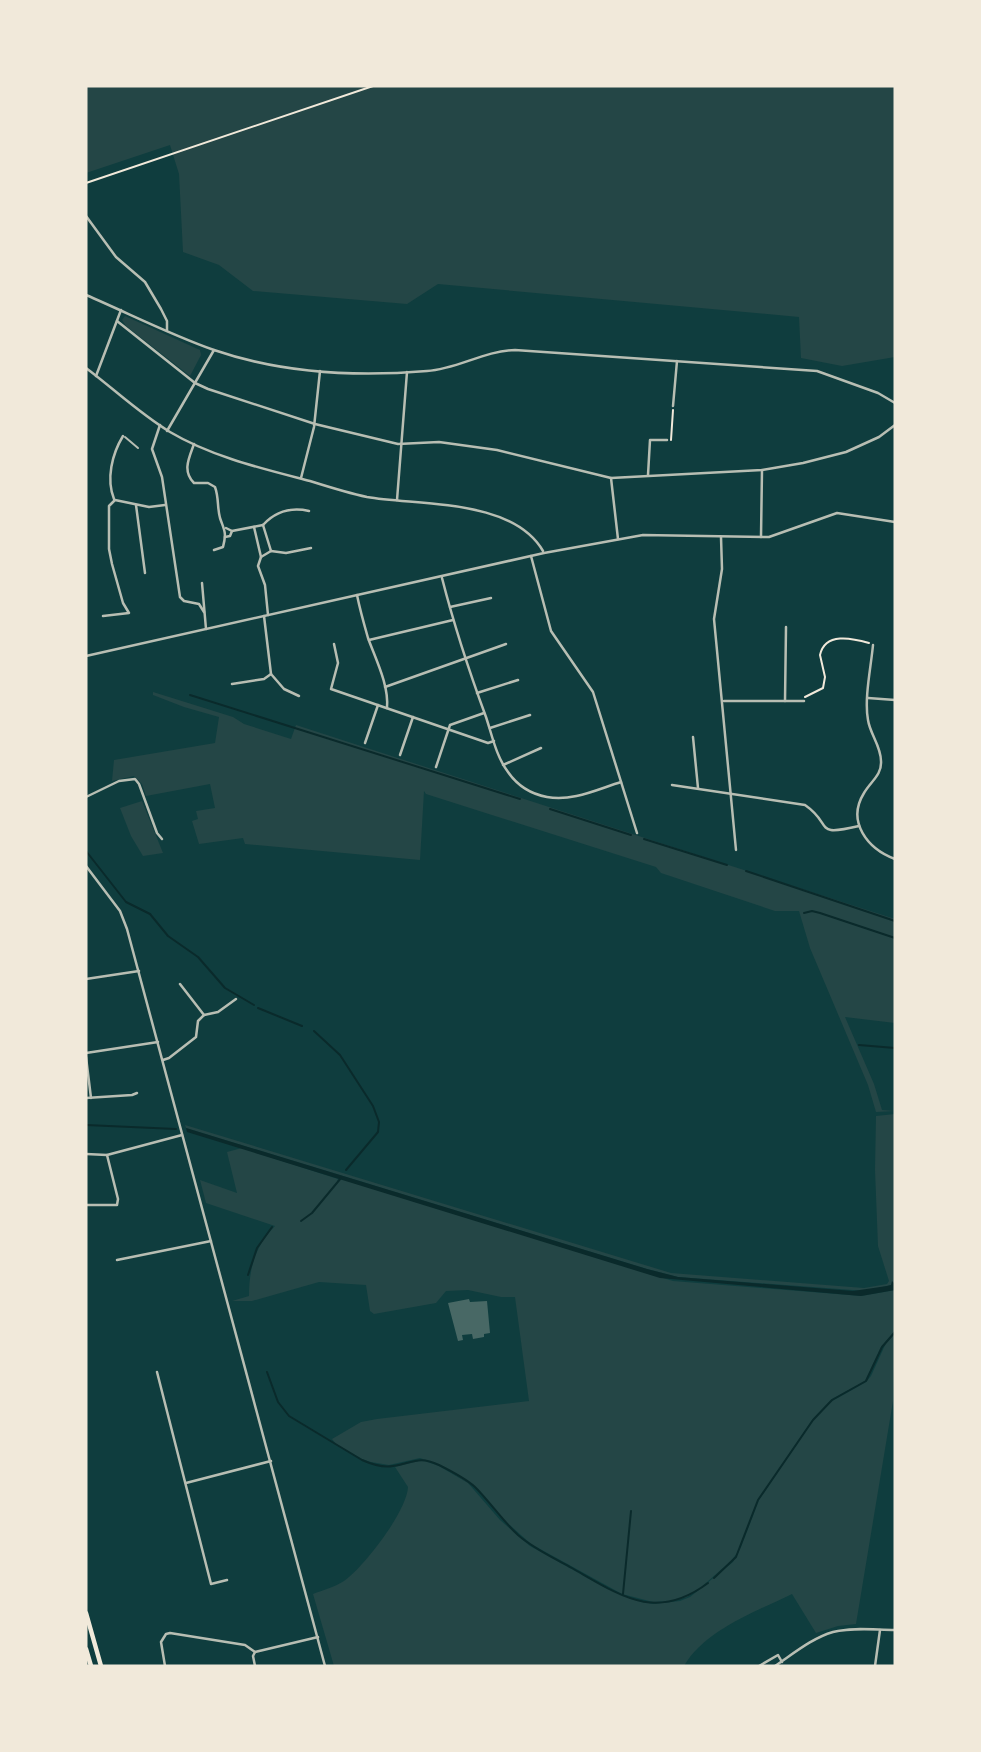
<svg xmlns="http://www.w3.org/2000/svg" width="981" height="1752" viewBox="0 0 981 1752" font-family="'IBM Plex Serif',serif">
<rect width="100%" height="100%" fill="#0f3d3e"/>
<g fill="#244646">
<path d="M 86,86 L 895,86 L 895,357 L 842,366 L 801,358 L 799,317 L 438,284 L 407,304 L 253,291 L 219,265 L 183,252 L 179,174 L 170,145 L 86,173 Z"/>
<path d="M 125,316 L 200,350 L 201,355 L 190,376 L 126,326 L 122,320 Z"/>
<path d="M 153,692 L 233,717 L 244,724 L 291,739 L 296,725 L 895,919 L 895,1023 L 845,1017 L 874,1084 L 882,1110 L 895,1111 L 876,1112 L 868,1085 L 810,948 L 799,911 L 775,911 L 661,873 L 656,867 L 426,794 L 424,791 L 420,860 L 245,844 L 243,838 L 199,844 L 192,821 L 198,819 L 196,811 L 215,808 L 210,784 L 146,796 L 142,784 L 134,776 L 112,781 L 114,760 L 215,743 L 219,717 L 184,707 L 153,695 Z"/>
<path d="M 142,801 L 163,853 L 143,856 L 131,836 L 120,808 Z"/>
<path d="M 895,1114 L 895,1284 L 866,1291 L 678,1277 L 647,1269 L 186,1128 L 185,1125 L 671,1273 L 864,1288 L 887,1284 L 889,1281 L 878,1246 L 875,1170 L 876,1116 Z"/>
<path d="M 242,1148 L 338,1179 L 337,1181 L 342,1179 L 673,1281 L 861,1296 L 895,1290 L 895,1331 L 881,1347 L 865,1381 L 832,1399 L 812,1420 L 758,1500 L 738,1552 L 731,1561 L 699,1589 L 687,1597 L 672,1601 L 653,1602 L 622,1594 L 531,1544 L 503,1519 L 478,1489 L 440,1465 L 420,1458 L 389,1465 L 371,1462 L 362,1459 L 336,1444 L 332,1439 L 361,1422 L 377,1419 L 529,1401 L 515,1297 L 501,1297 L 468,1290 L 446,1291 L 436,1303 L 374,1314 L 370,1311 L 366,1285 L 319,1282 L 252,1301 L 232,1301 L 249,1296 C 249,1269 255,1246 275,1226 L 206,1203 L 200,1180 L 237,1193 L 227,1152 Z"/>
<path d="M 895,1333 L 893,1401 L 856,1624 L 838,1626 L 816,1633 L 792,1594 C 755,1612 705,1630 684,1666 L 334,1666 L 313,1594 C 323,1590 335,1587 344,1581 C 364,1567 407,1511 408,1487 L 395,1467 L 422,1460 L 439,1466 L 468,1483 L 500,1520 L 530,1546 L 602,1586 L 631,1599 L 653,1604 L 680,1601 L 690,1597 L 733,1562 L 741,1547 L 759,1500 L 813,1420 L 827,1404 L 866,1382 L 871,1376 L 886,1343 Z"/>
</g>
<path fill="#0a2a2b" d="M 186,1128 L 647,1269 L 678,1277 L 853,1291 L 887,1286 L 891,1285 L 892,1281 L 895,1284 L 895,1290 L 861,1296 L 660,1278 L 187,1132 Z"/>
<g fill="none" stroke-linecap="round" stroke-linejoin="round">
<g stroke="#0a2a2b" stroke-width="2">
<path d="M 190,695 L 520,799"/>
<path d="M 550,809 L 631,835"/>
<path d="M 644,839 L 727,865"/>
<path d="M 86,851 L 126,902 L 150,914 L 168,936 L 198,957 L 225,988 L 254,1005"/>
<path d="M 746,871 L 895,921"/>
<path d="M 804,913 L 812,911 L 820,913 L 895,938"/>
<path d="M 258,1008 L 302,1026"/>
<path d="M 314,1031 L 340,1055 L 373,1106 L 379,1122 L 378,1132 L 346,1170"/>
<path d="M 859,1045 L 895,1048"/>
<path d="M 86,1125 L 176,1129"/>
<path d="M 301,1221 L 312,1213 L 341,1178"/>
<path d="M 248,1275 L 257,1248 L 272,1227"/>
<path d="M 267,1372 L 278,1402 L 289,1416 L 362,1460 C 371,1464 382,1468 393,1466 C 413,1463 418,1455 439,1465 C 451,1471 465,1478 475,1487 C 490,1502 502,1520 518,1535 C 534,1549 554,1558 572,1568 C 621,1596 656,1622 708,1583"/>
<path d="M 714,1578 L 736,1557 L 758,1500 L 813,1420 L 832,1400 L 866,1381 L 882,1347 L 895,1332"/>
<path d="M 623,1594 L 631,1511"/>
</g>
</g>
<path fill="#486865" d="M 469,1299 L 470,1302 L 487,1301 L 490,1333 L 484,1334 L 484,1337 L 473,1339 L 472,1334 L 462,1335 L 463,1340 L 458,1341 L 448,1303 Z"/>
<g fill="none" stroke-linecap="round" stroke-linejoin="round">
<g stroke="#f1e9da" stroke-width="2">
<path d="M 86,183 L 373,86"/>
<path d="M 671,440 L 673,410"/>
<path d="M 805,697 L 823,688 L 825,677 L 820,655 C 825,632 852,638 869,643"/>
</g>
<path stroke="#b8beb3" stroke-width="2" d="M 125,437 L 138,448"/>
<g stroke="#b8beb3" stroke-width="2.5">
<path d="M 86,216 L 116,257 L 145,282 L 161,309 L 167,321 L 167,330"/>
<path d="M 86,295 C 128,313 171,335 214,350 C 281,373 357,377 427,371 C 458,369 483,351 515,350 L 817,371 L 878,393 L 895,403"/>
<path d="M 117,321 L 195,383 L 208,389 L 315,424 L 398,444 L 439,442 L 497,450 L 611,478 L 762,470 L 803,463 L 846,452 L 879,437 L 895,425"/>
<path d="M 86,368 C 114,389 140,414 170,432 C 212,457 264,469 310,481 C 329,487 348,493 367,497 C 419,506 512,498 543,551"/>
<path d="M 96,376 L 121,310"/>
<path d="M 673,406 L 677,361"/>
<path d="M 160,425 L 152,449 L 162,477 L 180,597 L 184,601 L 199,604 L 204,612"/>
<path d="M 167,431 L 214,350"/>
<path d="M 194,444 C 189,458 182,471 194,483 L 208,483 L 215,487 C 219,498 217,507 220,518 C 224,530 227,532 223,547 L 214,550"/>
<path d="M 648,475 L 650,440 L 667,440"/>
<path d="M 301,478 L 314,427 L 320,371"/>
<path d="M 611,478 L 618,539"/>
<path d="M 114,499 C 106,479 112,454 123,436"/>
<path d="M 397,500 L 407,372"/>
<path d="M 136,505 L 145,573"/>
<path d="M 263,525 C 275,512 291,507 309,511"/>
<path d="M 263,525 L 271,551"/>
<path d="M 254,527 L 261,557"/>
<path d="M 232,531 L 263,525"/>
<path d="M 225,537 L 230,536 L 232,531 L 226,528"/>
<path d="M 721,537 L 722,569 L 714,619 L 736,850"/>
<path d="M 761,537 L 762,470"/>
<path d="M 271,551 L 286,553 L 311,548"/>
<path d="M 531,556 L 551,631 L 593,692 L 637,833"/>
<path d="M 442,578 C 454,625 469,671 486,717 C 492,735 496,756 508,772 C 517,785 531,794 547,797 C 572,802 598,789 621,782"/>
<path d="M 202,583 L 206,629"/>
<path d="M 357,595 C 360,610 364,624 368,638 C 376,660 389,685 387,708"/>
<path d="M 450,607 L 491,598"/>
<path d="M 268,615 L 265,585 L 258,566 L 261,557 L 271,551"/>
<path d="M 103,616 L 129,613 L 123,603 L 112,564 L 109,549 L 109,506 L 115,500 L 149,507 L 165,505"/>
<path d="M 369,640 L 453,620"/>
<path d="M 334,644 L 338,663 L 331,689 L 488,743 L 494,741"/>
<path d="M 873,645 C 871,667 864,699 868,720 C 870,734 881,746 881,761 C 882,775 871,781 864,793 C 846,822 868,849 895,859"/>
<path d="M 86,656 L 544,553 L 643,535 L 769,537 L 837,513 L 895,522"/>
<path d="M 271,674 L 284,689 L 299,696"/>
<path d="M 232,684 L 264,679 L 271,674 L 264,616"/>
<path d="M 385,687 L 506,644"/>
<path d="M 477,693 L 518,680"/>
<path d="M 868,698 L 895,700"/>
<path d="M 724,701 L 804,701"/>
<path d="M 785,701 L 786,627"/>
<path d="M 490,728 L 530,715"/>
<path d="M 693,737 L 698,788"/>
<path d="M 365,743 L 378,705"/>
<path d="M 400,755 L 413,717"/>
<path d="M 503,765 L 541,748"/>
<path d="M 436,767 L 450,725 L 484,713"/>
<path d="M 672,785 L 805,805 C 834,825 812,837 859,826"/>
<path d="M 86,797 L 119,781 L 135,779 L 139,784 L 157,833 L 162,839"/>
<path d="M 86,866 L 120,911 L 127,929 L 325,1666"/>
<path d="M 86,979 L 139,971"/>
<path d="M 204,1015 L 218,1012 L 236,999"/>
<path d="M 86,1053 L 158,1042"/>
<path d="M 86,1057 L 91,1098"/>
<path d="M 163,1060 L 169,1058 L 196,1037 L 198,1021 L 204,1015 L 180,984"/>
<path d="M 86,1098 L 132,1095 L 137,1093"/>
<path d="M 86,1154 L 107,1155 L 182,1135"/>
<path d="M 86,1205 L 117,1205 L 118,1199 L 107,1155"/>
<path d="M 117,1260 L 211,1241"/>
<path d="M 157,1372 L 211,1584 L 227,1580"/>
<path d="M 186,1483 L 271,1461"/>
<path d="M 165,1666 L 161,1642 L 166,1634 L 170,1633 L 245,1645 L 255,1652 L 318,1637"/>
<path d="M 255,1666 L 253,1656 L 255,1652"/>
<path d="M 759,1666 L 778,1655 L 782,1662"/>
<path d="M 775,1666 C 793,1654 812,1638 833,1632 C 853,1627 875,1630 895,1630"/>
<path d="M 875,1666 L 880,1630"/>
</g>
<g stroke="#f1e9da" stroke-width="4.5">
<path d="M 86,1613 L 101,1666"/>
<path d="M 86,1649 L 91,1666"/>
</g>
</g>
<rect width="981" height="1752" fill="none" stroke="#f1e9da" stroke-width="175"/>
</svg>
